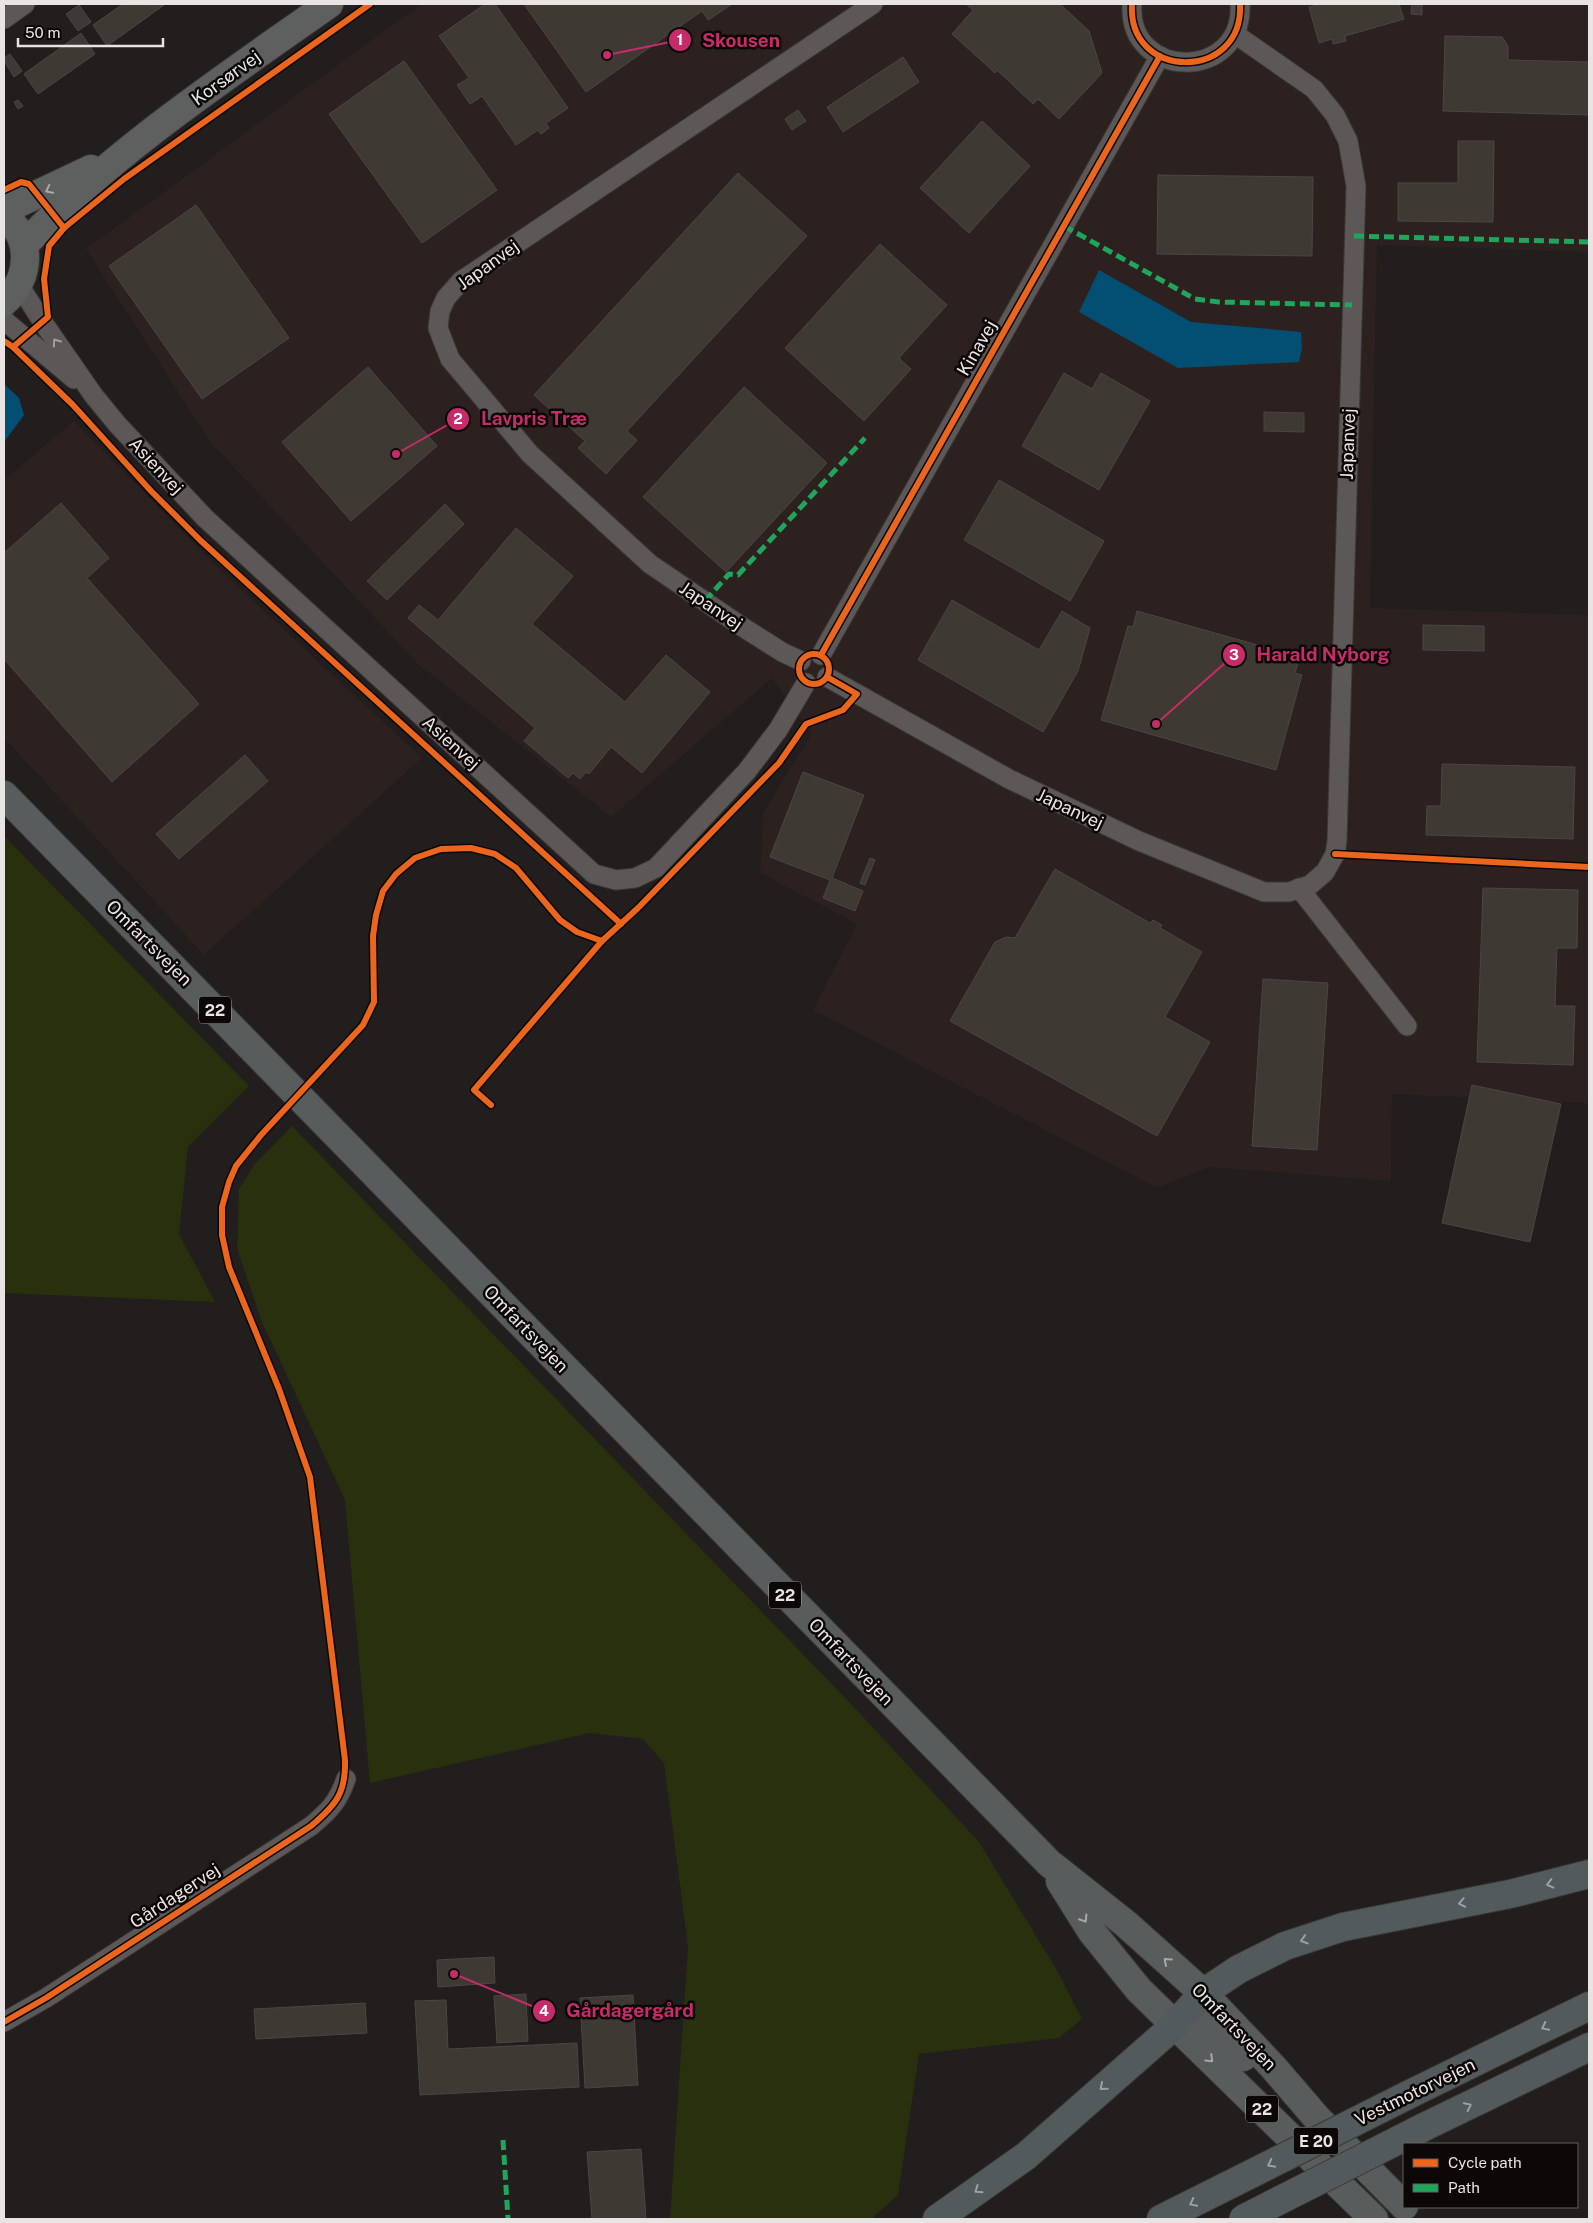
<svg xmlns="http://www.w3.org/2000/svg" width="1593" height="2223" viewBox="0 0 1593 2223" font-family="'Public Sans',sans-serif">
<rect width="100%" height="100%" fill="#211e1d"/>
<g fill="#2c211e">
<path d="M 421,4 L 1589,4 L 1589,252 L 1377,245 L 1370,608 L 1589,615 L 1589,1103 L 1392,1094 L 1391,1181 L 1210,1167 L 1157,1188 L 813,1010 L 857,924 L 760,873 L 763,813 L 811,735 L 772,678 L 611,817 L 418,664 L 211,443 L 86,249 Z"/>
<path d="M 74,421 L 216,566 L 422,758 L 204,955 L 4,738 L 4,480 Z"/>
</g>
<g fill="#29300d">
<path d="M 4,836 L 249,1086 L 188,1147 L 179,1234 L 215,1302 L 4,1293 Z"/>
<path d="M 292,1126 L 853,1706 L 979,1842 L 1058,1972 L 1082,2019 L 1059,2038 L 919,2054 L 898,2195 L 871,2219 L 670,2219 L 688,1946 L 664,1763 L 643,1739 L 590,1733 L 370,1783 L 345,1500 L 262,1322 L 237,1249 L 239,1189 L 254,1165 Z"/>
</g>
<g fill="#034f73">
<path d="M 1099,270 L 1191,322 L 1301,332 L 1302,348 L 1299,362 L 1178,368 L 1079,312 Z"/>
<path d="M 4,384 L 19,398 L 24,415 L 4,442 Z"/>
</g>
<g fill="#3f3934" stroke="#4a4646">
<path d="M 123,4 L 164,5 L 107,46 L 93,25 Z"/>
<path d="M 485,4 L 495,4 L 568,108 L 546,123 L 549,128 L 541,134 L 538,130 L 516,145 L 482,96 L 470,104 L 457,85 L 469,78 L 439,36 Z"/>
<path d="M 524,4 L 732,4 L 708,20 L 702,11 L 586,92 Z"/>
<path d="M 966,4 L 1060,4 L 1089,31 L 1102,73 L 1059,119 L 1038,99 L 1033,104 L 997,70 L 995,73 L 952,34 L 973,10 Z"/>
<path d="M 1321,4 L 1399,4 L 1404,19 L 1345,36 L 1346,41 L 1333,44 L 1332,39 L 1319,43 L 1309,7 Z"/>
<path d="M 1412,4 L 1422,4 L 1422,15 L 1411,14 Z"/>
<path d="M 79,5 L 91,22 L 78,31 L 66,14 Z"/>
<path d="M 81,33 L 95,54 L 38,94 L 24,74 Z"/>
<path d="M 1445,36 L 1502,37 L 1508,46 L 1508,60 L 1589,62 L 1589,115 L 1443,111 Z"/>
<path d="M 10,54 L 22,71 L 14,77 L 4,61 L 4,58 Z"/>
<path d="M 903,57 L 919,82 L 843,132 L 827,107 Z"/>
<path d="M 404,61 L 497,190 L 422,243 L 329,114 Z"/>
<path d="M 18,100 L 23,106 L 18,109 L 14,102 Z"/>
<path d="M 798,110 L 806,121 L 792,130 L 785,119 Z"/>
<path d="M 982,121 L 1030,166 L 969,233 L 920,188 Z"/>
<path d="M 1458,141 L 1494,141 L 1493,222 L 1398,221 L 1398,183 L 1458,183 Z"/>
<path d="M 738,173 L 807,236 L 627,431 L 637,440 L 606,474 L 578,448 L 585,441 L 534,395 Z"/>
<path d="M 1158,175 L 1313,177 L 1312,256 L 1157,254 Z"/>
<path d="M 196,205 L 289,338 L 202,399 L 109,266 Z"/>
<path d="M 880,244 L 947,305 L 899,358 L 911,369 L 864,421 L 785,348 Z"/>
<path d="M 368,367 L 437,446 L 351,521 L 282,442 Z"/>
<path d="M 1064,373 L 1092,389 L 1101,373 L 1150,401 L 1099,490 L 1022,446 Z"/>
<path d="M 744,387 L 827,463 L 726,572 L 643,497 Z"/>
<path d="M 1264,412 L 1304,413 L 1304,432 L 1264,431 Z"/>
<path d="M 999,480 L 1104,541 L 1070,601 L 964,540 Z"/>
<path d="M 61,503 L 109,558 L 87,578 L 199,704 L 112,782 L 4,659 L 4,553 Z"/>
<path d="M 445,504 L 464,524 L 387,600 L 367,581 Z"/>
<path d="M 516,528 L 573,576 L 532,624 L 625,702 L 666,655 L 710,692 L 642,773 L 611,747 L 589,774 L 586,772 L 580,779 L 573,773 L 568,778 L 524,741 L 535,728 L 408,618 L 419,605 L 438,620 Z"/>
<path d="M 952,600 L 1039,650 L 1062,611 L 1090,628 L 1078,671 L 1043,732 L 918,660 Z"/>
<path d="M 1137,611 L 1300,657 L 1295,673 L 1302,675 L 1276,770 L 1101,720 L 1128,626 L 1133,627 Z"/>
<path d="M 1423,625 L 1484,626 L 1484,651 L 1423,650 Z"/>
<path d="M 245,755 L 268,781 L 179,859 L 156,834 Z"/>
<path d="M 1442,764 L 1575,767 L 1573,839 L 1426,835 L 1427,806 L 1441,806 Z"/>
<path d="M 803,772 L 864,795 L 832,878 L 863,891 L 855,911 L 823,898 L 830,880 L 770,857 Z"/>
<path d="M 870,858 L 875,860 L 865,885 L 860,883 Z"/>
<path d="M 1055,869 L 1150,923 L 1153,920 L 1162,925 L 1160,928 L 1202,952 L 1165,1017 L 1210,1042 L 1157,1136 L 950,1021 L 995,942 L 1006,937 L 1015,938 Z"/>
<path d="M 1483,888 L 1578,890 L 1577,948 L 1557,948 L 1555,1006 L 1575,1006 L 1573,1065 L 1477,1062 Z"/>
<path d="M 1263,979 L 1328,983 L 1317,1150 L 1252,1146 Z"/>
<path d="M 1472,1085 L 1561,1104 L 1530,1242 L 1442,1223 Z"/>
<path d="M 494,1957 L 495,1983 L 438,1987 L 437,1960 Z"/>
<path d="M 526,1994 L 528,2041 L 497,2043 L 494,1996 Z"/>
<path d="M 633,1995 L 638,2085 L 585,2088 L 580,1998 Z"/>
<path d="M 446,2000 L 448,2049 L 577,2043 L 579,2087 L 420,2095 L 415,2001 Z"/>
<path d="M 365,2003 L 367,2033 L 256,2039 L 254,2009 Z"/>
<path d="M 641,2149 L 646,2219 L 592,2219 L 587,2152 Z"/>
</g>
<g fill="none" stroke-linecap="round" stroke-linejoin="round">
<defs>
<g id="street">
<path d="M 1132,4 C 1127,81 1244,82 1240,4"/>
<path d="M 4,19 L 25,4"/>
<path d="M 19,285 L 42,321 L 94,396 L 117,424 L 205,518 L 594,874 L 616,880 L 635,878 L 656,868 L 747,771 L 778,730 L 806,683"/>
<path d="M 4,320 L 74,379"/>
<path d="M 821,655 L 1160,56"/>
<path d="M 801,661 L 782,652 L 741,626 L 650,564 L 530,454 L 450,359 L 438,328 L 440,311 L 446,298 L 461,281 L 873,4"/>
<path d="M 827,677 L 1009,779 L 1139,841 L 1264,892 L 1289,892 L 1310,885 L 1325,872 L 1335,854 L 1337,841 L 1356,186 L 1348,141 L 1335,115 L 1314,89 L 1235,34"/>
<path d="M 1299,888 L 1407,1026"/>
<path d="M 4,2022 L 46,1998 L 311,1826 C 329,1811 338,1802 346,1779"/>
</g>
<g id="secondary">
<path d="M 4,210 L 91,169"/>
<path d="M 4,216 C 34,238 30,280 4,302"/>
<path d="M 24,245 C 114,151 224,78 329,4"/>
</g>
<g id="primary">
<path d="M 4,795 L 1049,1863 L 1126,1924 L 1203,1993 L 1273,2067 L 1316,2117 L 1404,2206"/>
<path d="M 1060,1881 L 1092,1932 L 1139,1990 L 1374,2219"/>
<path d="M 1175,2025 L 1204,2027 L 1220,2036 L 1243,2057"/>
</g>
<g id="highway">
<path d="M 1408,2095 L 1589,2006"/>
<path d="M 1424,2127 L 1589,2047"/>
<path d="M 937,2219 L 1026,2156 L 1175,2025 L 1203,1993 L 1239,1969 L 1285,1946 L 1343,1927 L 1510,1894 L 1589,1874"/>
<path d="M 1161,2219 L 1225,2187"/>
</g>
</defs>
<use href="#street" stroke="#3a3837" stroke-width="21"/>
<use href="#secondary" stroke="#3a3837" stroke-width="30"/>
<use href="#primary" stroke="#3a3837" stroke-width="30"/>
<use href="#highway" stroke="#3a3837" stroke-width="30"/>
<use href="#street" stroke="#5b5857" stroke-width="19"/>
<use href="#secondary" stroke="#5e5f5f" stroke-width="28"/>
<use href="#primary" stroke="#585c5d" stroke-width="28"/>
<use href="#highway" stroke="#535a5c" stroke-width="28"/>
<defs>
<g id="highway-bridge">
<path d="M 1225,2187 L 1408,2095"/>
<path d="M 1243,2219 L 1424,2127"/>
</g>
</defs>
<use href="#highway-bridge" stroke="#3a3837" stroke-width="30" stroke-linecap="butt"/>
<use href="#highway-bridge" stroke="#535a5c" stroke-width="28"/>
<g stroke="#20a55d" stroke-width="5" stroke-dasharray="10 5" stroke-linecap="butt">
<path d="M 1064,226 L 1195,299 L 1219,302 L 1352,305"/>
<path d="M 1354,236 L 1589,242"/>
<path d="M 705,601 L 729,574 L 738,575 L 865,438"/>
<path d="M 503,2140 L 508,2219"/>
</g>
<defs>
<g id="cycleway">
<path d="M 1132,4 C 1127,81 1244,82 1240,4"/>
<path d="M 4,190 L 21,182 L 29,184 L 64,228"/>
<path d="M 4,341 L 13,347 L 73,405 L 151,491 L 200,540 L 621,924"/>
<path d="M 13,347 L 48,317 L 44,279 L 49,246 L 64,228 L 124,179 L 370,4"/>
<circle cx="814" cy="669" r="15"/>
<path d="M 821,655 L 1160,56"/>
<path d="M 1335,854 L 1589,867"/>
<path d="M 491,1105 L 474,1090 L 602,941 L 638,908 L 779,763 L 806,724 L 843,710 L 857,694 L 827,677"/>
<path d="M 4,2022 L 46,1998 L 311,1826 C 336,1805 346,1793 345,1760 L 310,1477 L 279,1389 L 229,1267 L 222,1235 L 222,1207 L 229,1182 L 236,1166 L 261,1135 L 363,1025 L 374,1002 L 373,936 L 376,915 L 383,891 L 396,874 L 415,858 L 441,849 L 471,848 L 495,854 L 516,868 L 560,920 L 577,932 L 602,941"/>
</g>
</defs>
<use href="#cycleway" stroke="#0b0807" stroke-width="9"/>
<use href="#cycleway" stroke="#eb651d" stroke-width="6"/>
</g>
<defs><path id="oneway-chevron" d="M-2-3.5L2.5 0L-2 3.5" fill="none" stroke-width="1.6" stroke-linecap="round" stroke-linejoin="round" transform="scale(1.25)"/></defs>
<use stroke="#aaa8a8" href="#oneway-chevron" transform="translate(49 190) rotate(153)"/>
<use stroke="#a29e9d" href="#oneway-chevron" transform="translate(56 342) rotate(-125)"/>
<g stroke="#9e9fa0">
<use href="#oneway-chevron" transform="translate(1550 1884) rotate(166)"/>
<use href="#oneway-chevron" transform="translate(1462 1903) rotate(169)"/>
<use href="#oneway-chevron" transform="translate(1304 1940) rotate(162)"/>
<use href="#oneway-chevron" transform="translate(1545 2027) rotate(154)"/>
<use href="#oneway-chevron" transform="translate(1103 2087) rotate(139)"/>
<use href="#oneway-chevron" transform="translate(1468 2106) rotate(-26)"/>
<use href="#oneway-chevron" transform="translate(1271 2164) rotate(153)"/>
<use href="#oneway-chevron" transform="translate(978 2190) rotate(145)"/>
<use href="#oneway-chevron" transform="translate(1193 2203) rotate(154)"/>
</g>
<g stroke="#a7a7a7">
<use href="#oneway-chevron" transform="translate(1084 1919) rotate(58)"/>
<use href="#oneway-chevron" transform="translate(1167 1961) rotate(-138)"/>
<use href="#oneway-chevron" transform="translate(1210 2059) rotate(44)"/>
</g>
<g text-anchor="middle" stroke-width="5" stroke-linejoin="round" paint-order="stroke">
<g fill="#0b0807" stroke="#a6a2a1" stroke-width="1">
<rect x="199" y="996.5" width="32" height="27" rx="4"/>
<rect x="769" y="1581.5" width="32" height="27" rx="4"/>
<rect x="1246" y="2095.5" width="32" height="27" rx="4"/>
<rect x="1293.5" y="2127.5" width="45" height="27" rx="4"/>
</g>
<g font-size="16" font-weight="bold" fill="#e8e4e3">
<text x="215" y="1016">22</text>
<text x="785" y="1601">22</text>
<text x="1262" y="2115">22</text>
<text x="1316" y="2147">E 20</text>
</g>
<g font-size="18" fill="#e8e4e3" stroke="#0b0807">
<text transform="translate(226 78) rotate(-36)" y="6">Korsørvej</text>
<text transform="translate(488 265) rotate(-36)" y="6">Japanvej</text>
<text transform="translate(977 348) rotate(-60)" y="6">Kinavej</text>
<text transform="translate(1348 444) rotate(-88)" y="6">Japanvej</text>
<text transform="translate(156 466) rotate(47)" y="6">Asienvej</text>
<text transform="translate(711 606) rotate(34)" y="6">Japanvej</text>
<text transform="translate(451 743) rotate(42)" y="6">Asienvej</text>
<text transform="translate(1070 809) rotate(25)" y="6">Japanvej</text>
<text transform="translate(149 943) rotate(45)" y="6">Omfartsvejen</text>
<text transform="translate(526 1329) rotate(46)" y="6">Omfartsvejen</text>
<text transform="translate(851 1662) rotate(46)" y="6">Omfartsvejen</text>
<text transform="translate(175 1896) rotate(-33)" y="6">Gårdagervej</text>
<text transform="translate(1234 2027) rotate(46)" y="6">Omfartsvejen</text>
<text transform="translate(1415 2092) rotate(-26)" y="6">Vestmotorvejen</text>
</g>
</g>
<path fill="none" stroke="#c62c69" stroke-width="2" d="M607 55L680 40M396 454L458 419M1156 724L1234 655M454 1974L544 2011"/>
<g fill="#c62c69" stroke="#0b0807" stroke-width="2">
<circle cx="607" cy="55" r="5"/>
<circle cx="396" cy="454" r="5"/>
<circle cx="1156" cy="724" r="5"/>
<circle cx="454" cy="1974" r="5"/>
<circle cx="680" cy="40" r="12"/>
<circle cx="458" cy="419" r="12"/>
<circle cx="1234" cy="655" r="12"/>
<circle cx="544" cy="2011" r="12"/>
</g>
<g font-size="15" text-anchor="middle" font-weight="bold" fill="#fff">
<text x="680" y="45">1</text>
<text x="458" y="424">2</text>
<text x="1234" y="660">3</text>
<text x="544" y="2016">4</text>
</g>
<g font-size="19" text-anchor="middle" font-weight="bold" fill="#c62c69" stroke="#0b0807" stroke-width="5" stroke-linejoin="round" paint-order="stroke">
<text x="741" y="47">Skousen</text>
<text x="534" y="425">Lavpris Træ</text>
<text x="1323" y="661">Harald Nyborg</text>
<text x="630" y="2017">Gårdagergård</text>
</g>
<rect width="1593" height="2223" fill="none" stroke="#e8e4e3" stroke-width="10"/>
<rect x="1403" y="2143" width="175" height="65" fill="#0b0807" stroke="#63605f"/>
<rect x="1413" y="2159" width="25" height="8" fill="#eb651d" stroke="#63605f"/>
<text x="1448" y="2168" font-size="15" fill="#e8e4e3">Cycle path</text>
<rect x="1413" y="2184" width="25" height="8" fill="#20a55d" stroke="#63605f"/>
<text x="1448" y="2193" font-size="15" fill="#e8e4e3">Path</text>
<path d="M18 38v8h145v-8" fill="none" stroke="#e8e4e3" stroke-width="2.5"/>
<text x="25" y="38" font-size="15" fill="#e8e4e3" stroke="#0b0807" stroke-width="4" paint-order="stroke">50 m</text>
</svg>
